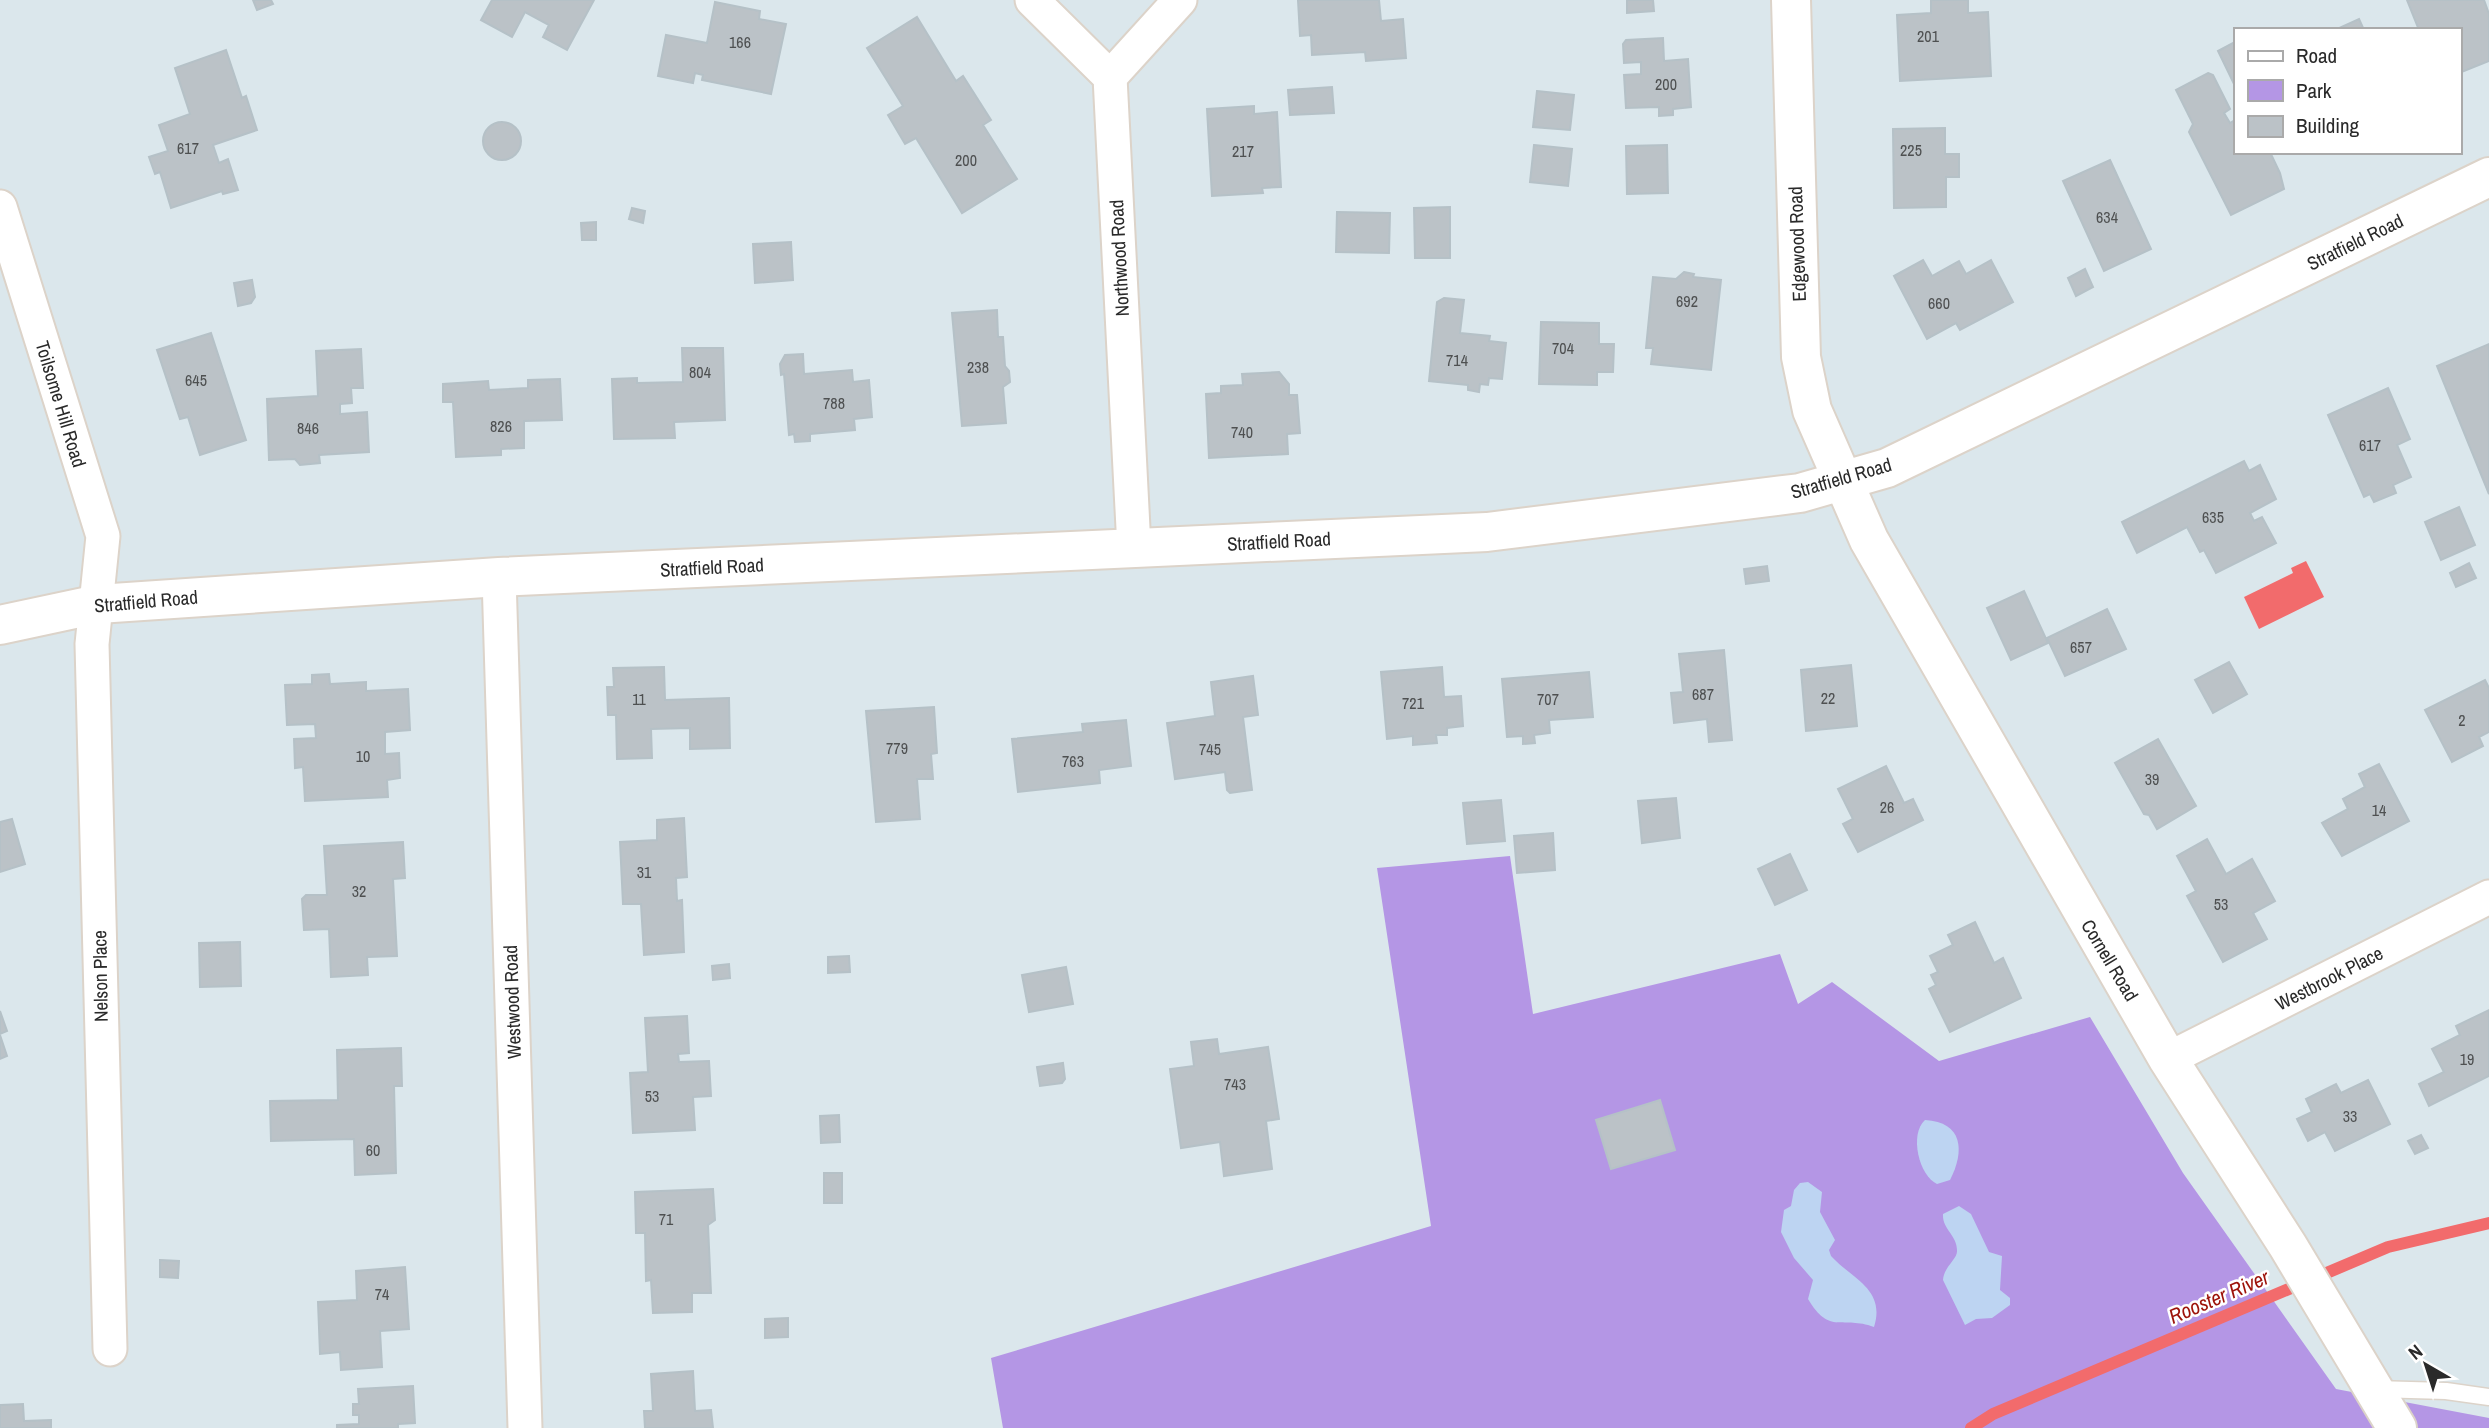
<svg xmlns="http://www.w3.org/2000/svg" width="2489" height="1428" viewBox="0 0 2489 1428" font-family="'Archivo Narrow',sans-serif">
<rect width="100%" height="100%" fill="#dbe7ec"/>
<path fill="#b496e5" d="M 1510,856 L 1533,1014 L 1780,954 L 1798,1004 L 1832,982 L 1939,1061 L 2090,1017 L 2183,1173 L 2336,1389 L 2489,1418 L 2489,1428 L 1003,1428 L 991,1358 L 1431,1226 L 1377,868 Z"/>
<g fill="#bdd4f2">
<path d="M 1925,1120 C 1963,1122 1965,1151 1950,1180 L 1937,1184 C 1919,1176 1909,1134 1925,1120 Z"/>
<path d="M 1808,1182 L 1822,1192 L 1820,1212 L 1835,1240 L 1829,1250 L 1831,1256 C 1852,1279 1886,1289 1874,1327 C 1842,1315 1830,1336 1808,1299 L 1813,1280 L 1794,1258 L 1781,1232 L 1784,1210 L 1791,1206 L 1794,1190 L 1800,1183 Z"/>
<path d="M 1959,1206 L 1971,1214 L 1989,1252 L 2002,1256 L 2000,1290 L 2010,1298 L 2010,1305 L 1992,1318 L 1976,1319 L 1965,1325 L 1943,1280 C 1944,1266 1958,1259 1957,1250 C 1957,1235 1942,1229 1943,1214 Z"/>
</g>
<path fill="#f26b6c" d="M 2306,561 L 2324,597 L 2259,629 L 2244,597 L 2293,573 L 2291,568 Z"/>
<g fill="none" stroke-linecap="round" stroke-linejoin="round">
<path stroke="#f26b6c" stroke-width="12" d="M 1971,1428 L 1993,1414 L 2388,1247 L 2489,1223"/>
</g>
<g fill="#bbc2c7" stroke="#b5c1c7" stroke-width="2">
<path d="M 253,0 L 271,0 L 273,4 L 257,10 Z"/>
<path d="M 492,0 L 594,0 L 567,50 L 543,37 L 549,25 L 525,12 L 512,37 L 481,20 Z"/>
<path d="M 1298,0 L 1379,0 L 1381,21 L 1403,19 L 1406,58 L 1366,61 L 1365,52 L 1312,55 L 1311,35 L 1300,36 Z"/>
<path d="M 1627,0 L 1653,0 L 1654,11 L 1627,13 Z"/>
<path d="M 1931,0 L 1968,0 L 1968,13 L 1988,12 L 1991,76 L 1900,81 L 1897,15 L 1931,13 Z"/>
<path d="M 2407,0 L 2484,0 L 2489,14 L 2489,61 L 2459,73 L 2459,30 L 2419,30 Z"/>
<path d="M 715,2 L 760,11 L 759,19 L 786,24 L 771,94 L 702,80 L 703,75 L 695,73 L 693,83 L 658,76 L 666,35 L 707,43 Z"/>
<path d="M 917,17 L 956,81 L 963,76 L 991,120 L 983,125 L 1017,179 L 962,213 L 916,138 L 905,144 L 888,115 L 903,106 L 867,48 Z"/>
<path d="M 2359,19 L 2364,30 L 2335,30 Z"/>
<path d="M 1663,38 L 1664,61 L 1688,59 L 1691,107 L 1673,109 L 1673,115 L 1659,116 L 1659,107 L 1626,108 L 1624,75 L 1641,74 L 1641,62 L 1624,63 L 1623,44 L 1626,40 Z"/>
<path d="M 2235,42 L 2235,86 L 2218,51 Z"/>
<path d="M 226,50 L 242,98 L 246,96 L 257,130 L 213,145 L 219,163 L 228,159 L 238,190 L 223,194 L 222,191 L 171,208 L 160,172 L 155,174 L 149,157 L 168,151 L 159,125 L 190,114 L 175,68 Z"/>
<path d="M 2208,73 L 2213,75 L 2230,109 L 2224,113 L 2230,123 L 2235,120 L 2235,152 L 2270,152 L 2280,173 L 2284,189 L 2231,215 L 2189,132 L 2193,124 L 2176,90 Z"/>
<path d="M 1332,87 L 1334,113 L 1290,115 L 1288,90 Z"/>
<path d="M 1537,91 L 1574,95 L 1570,130 L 1533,127 Z"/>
<path d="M 1254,106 L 1254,114 L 1277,112 L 1281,187 L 1262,188 L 1263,193 L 1212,196 L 1207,109 Z"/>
<circle cx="502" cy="141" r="19"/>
<path d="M 1945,128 L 1945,154 L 1959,154 L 1959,177 L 1946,177 L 1946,207 L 1894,208 L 1893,129 Z"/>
<path d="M 1534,145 L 1572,149 L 1568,186 L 1530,182 Z"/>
<path d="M 1667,145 L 1668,193 L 1627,194 L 1626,146 Z"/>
<path d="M 2110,160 L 2151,249 L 2104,271 L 2063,181 Z"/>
<path d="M 1450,207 L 1450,258 L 1415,258 L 1414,208 Z"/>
<path d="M 632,208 L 645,211 L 643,223 L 629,219 Z"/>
<path d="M 1337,212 L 1390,213 L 1389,253 L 1336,252 Z"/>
<path d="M 596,222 L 596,240 L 582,240 L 581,223 Z"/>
<path d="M 791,242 L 793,280 L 755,283 L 753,244 Z"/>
<path d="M 1923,260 L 1932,276 L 1959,261 L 1966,274 L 1991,260 L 2013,302 L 1960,330 L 1956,323 L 1927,339 L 1894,276 Z"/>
<path d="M 2085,269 L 2093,287 L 2076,296 L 2068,278 Z"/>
<path d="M 1684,272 L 1694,274 L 1693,277 L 1721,280 L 1711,370 L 1651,364 L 1653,348 L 1646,348 L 1653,277 L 1676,279 Z"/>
<path d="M 252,280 L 255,297 L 251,303 L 238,306 L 234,283 Z"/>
<path d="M 1444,298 L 1464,300 L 1460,333 L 1490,336 L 1489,341 L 1506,343 L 1502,379 L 1489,378 L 1488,385 L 1480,384 L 1479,392 L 1468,390 L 1468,385 L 1429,381 L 1437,302 Z"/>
<path d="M 997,310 L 998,337 L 1003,337 L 1005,366 L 1009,371 L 1010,382 L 1003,387 L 1006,423 L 962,426 L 952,313 Z"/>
<path d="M 1541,322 L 1599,323 L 1599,344 L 1614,344 L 1613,372 L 1597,372 L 1597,385 L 1539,384 Z"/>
<path d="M 211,333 L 246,440 L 200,455 L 188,417 L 180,419 L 157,350 Z"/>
<path d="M 2489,344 L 2489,494 L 2437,366 Z"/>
<path d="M 682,348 L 723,348 L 725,420 L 674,422 L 675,438 L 614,439 L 612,379 L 637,378 L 637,383 L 683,382 Z"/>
<path d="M 361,349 L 363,388 L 351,388 L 352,403 L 340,404 L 340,414 L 367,412 L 369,452 L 319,455 L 320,463 L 300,465 L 295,459 L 269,460 L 267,399 L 318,396 L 316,351 Z"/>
<path d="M 803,354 L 804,374 L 852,370 L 853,382 L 869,380 L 872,417 L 854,419 L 855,430 L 810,434 L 810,441 L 795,442 L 794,434 L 789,435 L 784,374 L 781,375 L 780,364 L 785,355 Z"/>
<path d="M 1279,372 L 1289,384 L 1289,395 L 1297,395 L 1300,433 L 1287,434 L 1288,454 L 1209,458 L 1206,394 L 1221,393 L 1221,386 L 1243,385 L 1242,374 Z"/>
<path d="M 560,379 L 562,420 L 524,421 L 524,448 L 501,449 L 501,455 L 456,457 L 453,402 L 443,402 L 443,384 L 488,381 L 489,390 L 528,388 L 528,380 Z"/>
<path d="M 2388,388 L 2410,439 L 2397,445 L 2411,477 L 2393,485 L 2396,493 L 2374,502 L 2370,494 L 2364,497 L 2328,415 Z"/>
<path d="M 2244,461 L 2249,471 L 2260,465 L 2276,499 L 2250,513 L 2254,521 L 2262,517 L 2276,543 L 2216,573 L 2204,550 L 2200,552 L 2187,527 L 2137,553 L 2122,522 Z"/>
<path d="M 2459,507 L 2475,545 L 2441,560 L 2425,522 Z"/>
<path d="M 2469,563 L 2476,578 L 2456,587 L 2450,573 Z"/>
<path d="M 1767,566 L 1769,581 L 1746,584 L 1744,569 Z"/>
<path d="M 2024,591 L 2048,643 L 2011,660 L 1987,608 Z"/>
<path d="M 2107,609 L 2126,649 L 2065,676 L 2047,638 Z"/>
<path d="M 1724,650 L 1732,740 L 1709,742 L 1707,719 L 1674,723 L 1671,693 L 1683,692 L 1679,654 Z"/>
<path d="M 2229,662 L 2247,694 L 2213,713 L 2195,680 Z"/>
<path d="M 1851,665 L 1857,726 L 1806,731 L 1801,670 Z"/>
<path d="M 664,667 L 665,700 L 729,698 L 730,748 L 690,749 L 690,728 L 651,729 L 652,758 L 617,759 L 616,715 L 608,715 L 607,687 L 614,687 L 613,668 Z"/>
<path d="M 1442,667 L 1444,697 L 1461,696 L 1463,726 L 1447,728 L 1447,735 L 1436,735 L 1437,743 L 1413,745 L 1413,736 L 1387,739 L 1381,672 Z"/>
<path d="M 1589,672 L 1593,717 L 1549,720 L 1550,733 L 1534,735 L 1535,743 L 1523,744 L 1523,736 L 1507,737 L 1502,679 Z"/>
<path d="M 329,674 L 330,684 L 366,682 L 366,691 L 408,689 L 410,730 L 385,732 L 385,754 L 399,753 L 400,778 L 387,780 L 388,797 L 305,801 L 303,767 L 295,768 L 294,739 L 316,738 L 315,724 L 287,725 L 285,685 L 312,684 L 312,675 Z"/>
<path d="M 1253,676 L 1258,715 L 1243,717 L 1252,790 L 1230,793 L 1227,790 L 1225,772 L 1175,779 L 1167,723 L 1215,716 L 1211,682 Z"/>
<path d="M 2485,680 L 2489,688 L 2489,732 L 2479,737 L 2483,746 L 2452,762 L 2425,710 Z"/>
<path d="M 934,707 L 937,753 L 931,754 L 933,779 L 917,779 L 920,819 L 876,822 L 866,711 Z"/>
<path d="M 1126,720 L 1131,766 L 1099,770 L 1100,783 L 1018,792 L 1012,739 L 1083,732 L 1082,724 Z"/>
<path d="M 2158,739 L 2196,806 L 2157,829 L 2149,815 L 2144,814 L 2115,763 Z"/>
<path d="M 2379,764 L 2409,821 L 2342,856 L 2322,823 L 2348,809 L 2343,799 L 2365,787 L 2359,774 Z"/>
<path d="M 1886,766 L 1904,803 L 1913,799 L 1923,820 L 1858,852 L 1843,824 L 1853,819 L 1838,789 Z"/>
<path d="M 1676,798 L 1680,838 L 1642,843 L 1638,801 Z"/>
<path d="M 1501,800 L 1505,841 L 1467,844 L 1463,803 Z"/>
<path d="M 684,818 L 687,877 L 676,878 L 677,901 L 682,900 L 684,952 L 644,955 L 641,904 L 623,904 L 620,842 L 657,840 L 657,820 Z"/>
<path d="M 12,819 L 25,864 L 0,872 L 0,822 Z"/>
<path d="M 1553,833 L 1555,870 L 1517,873 L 1514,836 Z"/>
<path d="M 2207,839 L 2226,874 L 2252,859 L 2275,901 L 2253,913 L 2267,939 L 2223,962 L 2187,896 L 2196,891 L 2177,856 Z"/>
<path d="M 403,842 L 405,878 L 393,879 L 397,956 L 367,957 L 368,975 L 331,977 L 329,929 L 304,930 L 302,899 L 306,895 L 327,895 L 324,846 Z"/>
<path d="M 1790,854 L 1807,890 L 1775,905 L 1758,869 Z"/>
<path d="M 1975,922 L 1994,963 L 2003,958 L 2021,998 L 1950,1032 L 1929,989 L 1936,985 L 1931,975 L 1938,972 L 1930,956 L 1953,945 L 1948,935 Z"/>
<path d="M 240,942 L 241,986 L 200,987 L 199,943 Z"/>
<path d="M 849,956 L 850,972 L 828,973 L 828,957 Z"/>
<path d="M 729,964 L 730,978 L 713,980 L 712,966 Z"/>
<path d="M 1066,967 L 1073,1004 L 1029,1012 L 1022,975 Z"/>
<path d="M 2489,1010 L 2489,1076 L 2429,1106 L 2419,1084 L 2444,1072 L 2432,1049 L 2460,1035 L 2456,1026 Z"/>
<path d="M 0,1011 L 7,1031 L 0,1034 Z"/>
<path d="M 687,1016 L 689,1053 L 678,1054 L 679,1062 L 709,1061 L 711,1096 L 693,1097 L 695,1130 L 633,1133 L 630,1073 L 648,1072 L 645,1018 Z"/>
<path d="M 0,1035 L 7,1056 L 0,1059 Z"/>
<path d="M 1217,1039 L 1219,1054 L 1268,1047 L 1279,1119 L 1266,1121 L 1272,1169 L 1224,1176 L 1220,1142 L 1181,1148 L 1170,1069 L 1194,1066 L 1191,1042 Z"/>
<path d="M 401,1048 L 402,1086 L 394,1086 L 396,1173 L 355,1175 L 354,1139 L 271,1141 L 270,1101 L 338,1100 L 337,1050 Z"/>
<path d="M 1063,1063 L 1065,1079 L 1062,1083 L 1040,1086 L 1037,1067 Z"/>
<path d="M 2368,1080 L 2390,1124 L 2335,1151 L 2325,1132 L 2308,1141 L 2297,1119 L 2312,1112 L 2306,1099 L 2336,1084 L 2341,1093 Z"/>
<path d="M 1660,1100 L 1675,1150 L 1611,1169 L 1596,1120 Z"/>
<path d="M 839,1115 L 840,1142 L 821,1143 L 820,1116 Z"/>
<path d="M 2421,1135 L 2428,1148 L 2415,1154 L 2408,1141 Z"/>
<rect x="824" y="1173" width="18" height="30"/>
<path d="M 713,1189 L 715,1220 L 708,1225 L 711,1293 L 692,1293 L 692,1312 L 653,1313 L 651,1280 L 646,1281 L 645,1233 L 636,1233 L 635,1192 Z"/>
<path d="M 160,1260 L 179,1261 L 178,1278 L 160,1277 Z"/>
<path d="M 405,1267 L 409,1329 L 380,1331 L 382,1367 L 341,1370 L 340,1352 L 320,1354 L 318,1302 L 357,1300 L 356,1271 Z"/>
<path d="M 788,1318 L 788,1337 L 765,1338 L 765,1319 Z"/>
<path d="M 693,1371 L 695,1411 L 711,1410 L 713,1428 L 645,1428 L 644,1411 L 653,1411 L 651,1374 Z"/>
<path d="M 413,1386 L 415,1423 L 398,1424 L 398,1428 L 337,1428 L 337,1425 L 359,1424 L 359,1415 L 353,1415 L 353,1404 L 359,1404 L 358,1389 Z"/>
<path d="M 23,1404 L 24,1421 L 51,1420 L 51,1428 L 0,1428 L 0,1405 Z"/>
</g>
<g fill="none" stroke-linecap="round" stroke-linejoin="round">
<defs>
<path id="lane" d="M 2375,1389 L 2446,1391 L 2489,1397"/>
<g id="street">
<path d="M 1032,0 L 1110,77 L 1134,548"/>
<path d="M 1110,77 L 1180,0"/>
<path d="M 0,207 L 103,536 L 92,644 L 110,1349"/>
<path d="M 499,577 L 525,1428"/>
<path d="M 2168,1059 L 2489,897"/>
</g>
<g id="secondary">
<path d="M 1791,0 L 1801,357 L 1812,410 L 1869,540 L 2168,1059 L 2288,1246 L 2397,1428"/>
<path d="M 0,625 L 98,604 L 499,577 L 1487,532 L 1800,493 L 1887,468 L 2489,177"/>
</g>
</defs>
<use href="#lane" stroke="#dcd3c9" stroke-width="19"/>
<use href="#street" stroke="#dcd3c9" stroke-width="37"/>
<use href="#secondary" stroke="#dcd3c9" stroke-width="42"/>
<use href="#lane" stroke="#fff" stroke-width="16"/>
<use href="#street" stroke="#fff" stroke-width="33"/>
<use href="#secondary" stroke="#fff" stroke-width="38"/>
</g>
<g text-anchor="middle" stroke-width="5" stroke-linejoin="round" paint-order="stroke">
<g font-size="16" fill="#4e5051">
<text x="1928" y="42">201</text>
<text x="740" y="48">166</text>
<text x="1666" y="90">200</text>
<text x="188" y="154">617</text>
<text x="1911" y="156">225</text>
<text x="1243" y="157">217</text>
<text x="966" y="166">200</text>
<text x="2107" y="223">634</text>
<text x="1687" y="307">692</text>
<text x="1939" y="309">660</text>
<text x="1563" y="354">704</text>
<text x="1457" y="366">714</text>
<text x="978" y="373">238</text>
<text x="700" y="378">804</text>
<text x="196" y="386">645</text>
<text x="834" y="409">788</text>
<text x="501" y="432">826</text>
<text x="308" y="434">846</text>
<text x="1242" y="438">740</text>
<text x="2370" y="451">617</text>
<text x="2213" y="523">635</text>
<text x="2081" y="653">657</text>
<text x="1703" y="700">687</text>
<text x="1828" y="704">22</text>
<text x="639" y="705">11</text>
<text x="1548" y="705">707</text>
<text x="1413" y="709">721</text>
<text x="2462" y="726">2</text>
<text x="897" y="754">779</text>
<text x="1210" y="755">745</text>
<text x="363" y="762">10</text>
<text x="1073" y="767">763</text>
<text x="2152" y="785">39</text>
<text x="1887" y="813">26</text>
<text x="2379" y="816">14</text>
<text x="644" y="878">31</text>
<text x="359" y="897">32</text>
<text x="2221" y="910">53</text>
<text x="2467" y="1065">19</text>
<text x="1235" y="1090">743</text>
<text x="652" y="1102">53</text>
<text x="2350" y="1122">33</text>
<text x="373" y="1156">60</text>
<text x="666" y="1225">71</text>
<text x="382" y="1300">74</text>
</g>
<g font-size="19" fill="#2a2a2a" stroke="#fff">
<text transform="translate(2355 242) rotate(-26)" y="7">Stratfield Road</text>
<text transform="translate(1797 244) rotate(-92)" y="7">Edgewood Road</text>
<text transform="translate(1119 258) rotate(-93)" y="7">Northwood Road</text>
<text transform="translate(61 404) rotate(73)" y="7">Toilsome Hill Road</text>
<text transform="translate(1841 478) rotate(-16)" y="7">Stratfield Road</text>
<text transform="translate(1279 541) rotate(-3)" y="7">Stratfield Road</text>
<text transform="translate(712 567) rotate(-3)" y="7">Stratfield Road</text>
<text transform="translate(146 601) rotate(-5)" y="7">Stratfield Road</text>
<text transform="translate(2110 960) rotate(59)" y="7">Cornell Road</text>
<text transform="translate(100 976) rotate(-91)" y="7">Nelson Place</text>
<text transform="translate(2329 978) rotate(-27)" y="7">Westbrook Place</text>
<text transform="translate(512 1002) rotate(-92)" y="7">Westwood Road</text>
</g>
<g font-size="21" font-style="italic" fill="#9d130a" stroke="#fff">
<text transform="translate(2219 1297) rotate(-23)" y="7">Rooster River</text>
</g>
</g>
<rect x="2234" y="28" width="228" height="126" fill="#ffffff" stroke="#aaaaaa" stroke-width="2"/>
<rect x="2248" y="51" width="35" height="10" fill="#ffffff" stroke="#aaaaaa" stroke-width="2"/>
<text x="2296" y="63" font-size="21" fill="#2a2a2a">Road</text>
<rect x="2248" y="80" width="35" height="21" fill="#b496e5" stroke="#aaaaaa" stroke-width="2"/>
<text x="2296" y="98" font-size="21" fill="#2a2a2a">Park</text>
<rect x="2248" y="116" width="35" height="21" fill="#bbc2c7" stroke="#aaaaaa" stroke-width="2"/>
<text x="2296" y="133" font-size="21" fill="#2a2a2a">Building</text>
<g transform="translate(2426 1365) rotate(321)" stroke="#ffffff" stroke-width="5" paint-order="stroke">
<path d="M0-5L12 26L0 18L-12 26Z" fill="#2a2a2a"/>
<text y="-10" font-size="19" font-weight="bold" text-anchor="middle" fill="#2a2a2a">N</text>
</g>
</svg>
